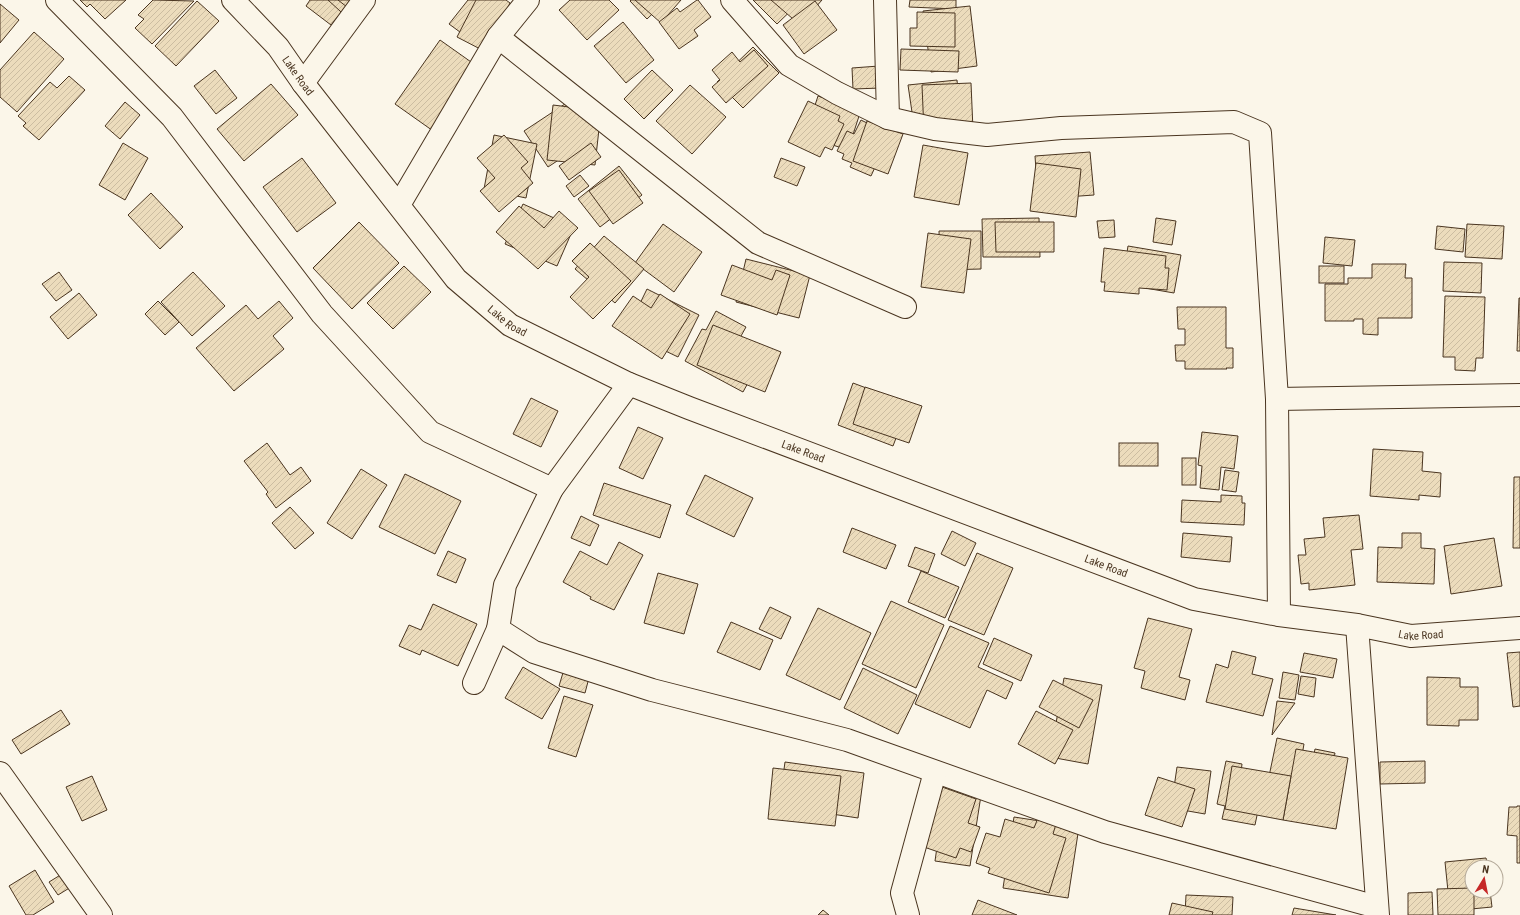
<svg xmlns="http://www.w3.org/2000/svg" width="1520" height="915" viewBox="0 0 1520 915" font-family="'Roboto Condensed',sans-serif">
<defs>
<pattern id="building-hatch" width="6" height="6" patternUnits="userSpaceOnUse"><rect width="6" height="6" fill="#ecdcbc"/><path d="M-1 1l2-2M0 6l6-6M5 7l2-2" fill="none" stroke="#ccbda1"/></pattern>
</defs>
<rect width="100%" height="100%" fill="#fbf6e9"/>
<g fill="url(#building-hatch)" stroke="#4a3520">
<path d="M 80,0 L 126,0 L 105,19 L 90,4 L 87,7 Z"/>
<path d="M 153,0 L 194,1 L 152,44 L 135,28 L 144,19 L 138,15 Z"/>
<path d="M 310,0 L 332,0 L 344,9 L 331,25 L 306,6 Z"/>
<path d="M 328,0 L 372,0 L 352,22 Z"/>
<path d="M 338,0 L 352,0 L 347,7 Z"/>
<path d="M 468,0 L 494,0 L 503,7 L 475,43 L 449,24 Z"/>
<path d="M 476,0 L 506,0 L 510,3 L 486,52 L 457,37 Z"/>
<path d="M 570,0 L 609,0 L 619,10 L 587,40 L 559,10 Z"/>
<path d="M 631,0 L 667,0 L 647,19 L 630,1 Z"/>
<path d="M 635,0 L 681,0 L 661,23 Z"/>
<path d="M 697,0 L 698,0 L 711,17 L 694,30 L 698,36 L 679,49 L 659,22 L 677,8 L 680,12 Z"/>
<path d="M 753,0 L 802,0 L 777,24 Z"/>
<path d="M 771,0 L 822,0 L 800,25 Z"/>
<path d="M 910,0 L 956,0 L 956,9 L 909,7 Z"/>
<path d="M 197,1 L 219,21 L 176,66 L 155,46 Z"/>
<path d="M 815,1 L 837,30 L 804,54 L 783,25 Z"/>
<path d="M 0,4 L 19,20 L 0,43 Z"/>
<path d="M 970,6 L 977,66 L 931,72 L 923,11 Z"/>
<path d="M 917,12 L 955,13 L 955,47 L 910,46 L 910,28 L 917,28 Z"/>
<path d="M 623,22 L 654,60 L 626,83 L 594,46 Z"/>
<path d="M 34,32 L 64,59 L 17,112 L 0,97 L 0,70 Z"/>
<path d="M 440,40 L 481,69 L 436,133 L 395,104 Z"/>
<path d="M 753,47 L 779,73 L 743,108 L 717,82 Z"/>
<path d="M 901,49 L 959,51 L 958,72 L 900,70 Z"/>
<path d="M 754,50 L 768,66 L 726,103 L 712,87 L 720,80 L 712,70 L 732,52 L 740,62 Z"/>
<path d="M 879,66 L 881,88 L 853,89 L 852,68 Z"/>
<path d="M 215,70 L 237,98 L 216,114 L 194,86 Z"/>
<path d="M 652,70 L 673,90 L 644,119 L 624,99 Z"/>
<path d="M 69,76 L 85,90 L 39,140 L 23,126 L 26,123 L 18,116 L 50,82 L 57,88 Z"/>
<path d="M 957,80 L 960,113 L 913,119 L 908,85 Z"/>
<path d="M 971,83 L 973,130 L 924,132 L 922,85 Z"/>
<path d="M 271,84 L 298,115 L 244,161 L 217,129 Z"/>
<path d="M 690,85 L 726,117 L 692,154 L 656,121 Z"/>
<path d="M 818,96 L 861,110 L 848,150 L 805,136 Z"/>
<path d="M 574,98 L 598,134 L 548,167 L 524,131 Z"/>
<path d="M 808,101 L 840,116 L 838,121 L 844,124 L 832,150 L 825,147 L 820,157 L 788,142 Z"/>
<path d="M 125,102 L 140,115 L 120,139 L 105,126 Z"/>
<path d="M 553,105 L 601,111 L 595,165 L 547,160 Z"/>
<path d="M 861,120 L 883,131 L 881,136 L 888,139 L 871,176 L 850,167 L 852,163 L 842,159 L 844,154 L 837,151 L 847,131 L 854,134 Z"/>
<path d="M 867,121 L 903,134 L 888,174 L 853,161 Z"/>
<path d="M 494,135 L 537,144 L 526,198 L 484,189 Z"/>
<path d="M 504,135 L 528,162 L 521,168 L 533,183 L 499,212 L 480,191 L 495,178 L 477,158 Z"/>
<path d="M 123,143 L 148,158 L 125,200 L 99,185 Z"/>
<path d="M 591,143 L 601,157 L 569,180 L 559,166 Z"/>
<path d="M 923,145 L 968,153 L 959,205 L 914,197 Z"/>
<path d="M 1090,152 L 1094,195 L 1038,199 L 1035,156 Z"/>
<path d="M 302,158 L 336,203 L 297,232 L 263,187 Z"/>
<path d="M 781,158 L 805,167 L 797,186 L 774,177 Z"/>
<path d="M 1036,163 L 1081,169 L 1076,217 L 1030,211 Z"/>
<path d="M 619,166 L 642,195 L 600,227 L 578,199 Z"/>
<path d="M 619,170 L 643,203 L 613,224 L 589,191 Z"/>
<path d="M 580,175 L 589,186 L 574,197 L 566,186 Z"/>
<path d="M 151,193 L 183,227 L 160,249 L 128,215 Z"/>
<path d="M 523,204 L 574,227 L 557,266 L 505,244 Z"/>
<path d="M 519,206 L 544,228 L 559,211 L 578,228 L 538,269 L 496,232 Z"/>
<path d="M 1039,218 L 1040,257 L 983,257 L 982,219 Z"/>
<path d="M 1156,218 L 1176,221 L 1172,245 L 1153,242 Z"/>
<path d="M 1114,220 L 1115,237 L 1099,238 L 1097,221 Z"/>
<path d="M 359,222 L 399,263 L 352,309 L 313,268 Z"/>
<path d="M 995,222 L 1054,222 L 1054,252 L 996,252 Z"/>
<path d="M 663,224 L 702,252 L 674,292 L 635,263 Z"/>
<path d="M 1467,224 L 1504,226 L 1502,259 L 1465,257 Z"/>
<path d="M 1437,226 L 1465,229 L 1463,252 L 1435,249 Z"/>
<path d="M 939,231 L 981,231 L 981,269 L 940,270 Z"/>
<path d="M 928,233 L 971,239 L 964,293 L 921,287 Z"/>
<path d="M 604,236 L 644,269 L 615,303 L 575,269 Z"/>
<path d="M 1325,237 L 1355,240 L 1352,266 L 1323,263 Z"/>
<path d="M 590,243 L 631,281 L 593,319 L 570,297 L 589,277 L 572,261 Z"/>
<path d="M 1128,246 L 1181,255 L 1174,293 L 1122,284 Z"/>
<path d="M 1104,248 L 1166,256 L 1165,268 L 1169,268 L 1167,290 L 1139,288 L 1139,294 L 1104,291 L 1105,282 L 1101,282 Z"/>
<path d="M 746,259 L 810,275 L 799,318 L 736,302 Z"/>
<path d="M 1444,262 L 1482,263 L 1481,293 L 1443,291 Z"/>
<path d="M 1372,264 L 1406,264 L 1405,278 L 1412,278 L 1412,318 L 1378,318 L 1378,335 L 1363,334 L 1363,319 L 1354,319 L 1354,321 L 1325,321 L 1325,284 L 1348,284 L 1348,278 L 1372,278 Z"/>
<path d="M 732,265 L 772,280 L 776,270 L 790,275 L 777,315 L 721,295 Z"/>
<path d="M 404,266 L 431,292 L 393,329 L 367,303 Z"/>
<rect x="1319" y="266" width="25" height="17"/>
<path d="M 59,272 L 72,290 L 56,301 L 42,284 Z"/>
<path d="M 193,272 L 225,306 L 192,336 L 161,302 Z"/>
<path d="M 647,289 L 699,315 L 678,357 L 626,332 Z"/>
<path d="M 79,293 L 97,315 L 68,339 L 50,317 Z"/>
<path d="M 660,294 L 690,314 L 662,359 L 612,326 L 633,296 L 651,308 Z"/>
<path d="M 1445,296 L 1485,297 L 1483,358 L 1476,358 L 1475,371 L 1455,370 L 1455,357 L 1443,357 Z"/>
<path d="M 1519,298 L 1520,298 L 1520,351 L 1517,351 Z"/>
<path d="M 158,301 L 179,322 L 165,335 L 145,314 Z"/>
<path d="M 279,301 L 293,318 L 273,336 L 284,349 L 234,391 L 196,348 L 246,305 L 258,319 Z"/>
<path d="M 1177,307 L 1226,307 L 1226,348 L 1233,348 L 1233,368 L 1226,368 L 1227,369 L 1185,369 L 1185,361 L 1176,361 L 1175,345 L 1185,345 L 1185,329 L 1178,329 Z"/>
<path d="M 716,311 L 746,327 L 736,345 L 761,359 L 743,392 L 685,361 L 702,329 L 706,330 Z"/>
<path d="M 713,325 L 781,352 L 765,392 L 697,365 Z"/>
<path d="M 853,383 L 909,404 L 893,446 L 838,425 Z"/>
<path d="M 865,387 L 922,406 L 909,443 L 853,424 Z"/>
<path d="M 531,398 L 558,411 L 541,447 L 513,434 Z"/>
<path d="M 638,427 L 663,438 L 643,479 L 619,468 Z"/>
<path d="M 1202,432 L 1238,436 L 1234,469 L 1221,467 L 1219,490 L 1200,488 L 1202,466 L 1198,465 Z"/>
<path d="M 267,443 L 290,475 L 301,467 L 311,481 L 276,508 L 266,494 L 268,492 L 244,461 Z"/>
<rect x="1119" y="443" width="39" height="23"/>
<path d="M 1373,449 L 1423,452 L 1422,471 L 1441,473 L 1440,497 L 1419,495 L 1419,500 L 1370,496 Z"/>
<rect x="1182" y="458" width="14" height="27"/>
<path d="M 361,469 L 387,485 L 352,539 L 327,523 Z"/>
<path d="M 1225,470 L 1239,472 L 1236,492 L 1222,490 Z"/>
<path d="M 405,474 L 461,501 L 435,554 L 379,527 Z"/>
<path d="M 705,475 L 753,498 L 734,537 L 686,514 Z"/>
<path d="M 1514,477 L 1520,477 L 1520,548 L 1513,548 Z"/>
<path d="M 604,483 L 671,505 L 660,538 L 593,515 Z"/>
<path d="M 1221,495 L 1242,496 L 1242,503 L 1245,503 L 1244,525 L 1181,522 L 1182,500 L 1221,502 Z"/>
<path d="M 290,507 L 314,533 L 295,549 L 272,523 Z"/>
<path d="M 1359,515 L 1363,549 L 1351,550 L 1355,585 L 1309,590 L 1309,583 L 1301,584 L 1298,555 L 1306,555 L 1304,539 L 1325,537 L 1323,518 Z"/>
<path d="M 581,516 L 599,525 L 590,546 L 571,538 Z"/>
<path d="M 852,528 L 896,545 L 886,569 L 843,552 Z"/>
<path d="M 952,531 L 976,543 L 965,566 L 941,554 Z"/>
<path d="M 1183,533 L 1232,537 L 1230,562 L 1181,557 Z"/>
<path d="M 1402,533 L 1421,533 L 1421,548 L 1435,549 L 1434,584 L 1377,582 L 1378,547 L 1402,548 Z"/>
<path d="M 1494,538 L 1502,586 L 1451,594 L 1444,546 Z"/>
<path d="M 619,542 L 643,555 L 614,610 L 590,599 L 591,597 L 563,582 L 580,551 L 607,565 Z"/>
<path d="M 915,547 L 935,554 L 928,573 L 908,566 Z"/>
<path d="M 448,551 L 466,559 L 456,583 L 437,575 Z"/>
<path d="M 977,553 L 1013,568 L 984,635 L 948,620 Z"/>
<path d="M 921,571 L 959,587 L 945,618 L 908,602 Z"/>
<path d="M 658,573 L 698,584 L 684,634 L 644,623 Z"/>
<path d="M 891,601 L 944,625 L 916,688 L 862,664 Z"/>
<path d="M 433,604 L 477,624 L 458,666 L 422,650 L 420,655 L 399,646 L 409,625 L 421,630 Z"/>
<path d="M 770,607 L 791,617 L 781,639 L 759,629 Z"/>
<path d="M 818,608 L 871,633 L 840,700 L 786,675 Z"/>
<path d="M 1148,618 L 1192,629 L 1179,677 L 1190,680 L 1185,700 L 1141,688 L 1145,671 L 1134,668 Z"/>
<path d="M 731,622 L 773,640 L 760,670 L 717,652 Z"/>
<path d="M 950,626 L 989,643 L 978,667 L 1013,683 L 1006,699 L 987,690 L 970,728 L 915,704 Z"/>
<path d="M 994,638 L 1032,655 L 1021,681 L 983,664 Z"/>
<path d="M 1232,651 L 1256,657 L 1252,674 L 1273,679 L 1263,716 L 1206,702 L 1216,664 L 1228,668 Z"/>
<path d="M 1520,652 L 1520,706 L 1513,707 L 1507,653 Z"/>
<path d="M 1304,653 L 1337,659 L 1333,678 L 1300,672 Z"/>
<path d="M 565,666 L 590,674 L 585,693 L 559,686 Z"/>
<path d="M 523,667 L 560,689 L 542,719 L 505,698 Z"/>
<path d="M 863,668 L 917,695 L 898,734 L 844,708 Z"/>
<path d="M 1283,672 L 1299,675 L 1295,700 L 1279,698 Z"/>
<path d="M 1301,676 L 1316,678 L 1314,697 L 1298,694 Z"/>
<path d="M 1427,677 L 1460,678 L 1460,687 L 1478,687 L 1478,720 L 1459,720 L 1459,726 L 1427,725 Z"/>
<path d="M 1064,678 L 1102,685 L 1088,764 L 1050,757 Z"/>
<path d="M 1053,680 L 1093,700 L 1079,728 L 1039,707 Z"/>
<path d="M 564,696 L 593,705 L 576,757 L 548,748 Z"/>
<path d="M 1277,701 L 1295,703 L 1272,735 Z"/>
<path d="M 61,710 L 70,724 L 21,754 L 12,740 Z"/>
<path d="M 1036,711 L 1073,730 L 1055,764 L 1018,744 Z"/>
<path d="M 1277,738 L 1304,744 L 1301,761 L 1312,764 L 1315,749 L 1335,753 L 1332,768 L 1344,771 L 1332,825 L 1262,810 Z"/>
<path d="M 1296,749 L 1348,758 L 1336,829 L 1283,820 Z"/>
<path d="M 1226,761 L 1242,764 L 1241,772 L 1265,777 L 1255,825 L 1222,819 L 1225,806 L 1217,804 Z"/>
<path d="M 1425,761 L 1425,783 L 1380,784 L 1380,762 Z"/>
<path d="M 785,762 L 864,773 L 858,818 L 779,806 Z"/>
<path d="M 1232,766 L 1291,776 L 1283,820 L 1225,809 Z"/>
<path d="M 1177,767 L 1211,771 L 1205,814 L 1171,808 Z"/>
<path d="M 773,768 L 841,776 L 835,826 L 768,819 Z"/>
<path d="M 92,776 L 107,810 L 82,821 L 66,787 Z"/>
<path d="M 1158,777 L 1195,789 L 1182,827 L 1145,815 Z"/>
<path d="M 946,784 L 982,789 L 970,866 L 935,861 Z"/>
<path d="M 942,787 L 976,799 L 968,823 L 980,827 L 971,852 L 960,848 L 956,858 L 921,846 Z"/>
<path d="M 1517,806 L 1520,806 L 1520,863 L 1517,863 L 1517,836 L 1507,835 L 1509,807 L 1517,807 Z"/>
<path d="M 1014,817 L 1079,827 L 1068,898 L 1003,888 Z"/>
<path d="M 1038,818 L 1056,824 L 1053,834 L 1066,838 L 1049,893 L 988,873 L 990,868 L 976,863 L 986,833 L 1000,837 L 1005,819 L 1034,828 Z"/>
<path d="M 1486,858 L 1488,867 L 1472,867 L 1472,891 L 1490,891 L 1492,907 L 1450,911 L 1445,862 Z"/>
<path d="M 35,870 L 54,902 L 33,915 L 26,915 L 9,886 Z"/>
<path d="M 62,874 L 71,887 L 58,895 L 49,882 Z"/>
<path d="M 1472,888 L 1472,891 L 1474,891 L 1474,915 L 1438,915 L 1437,889 Z"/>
<path d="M 1432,892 L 1433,915 L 1408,915 L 1408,893 Z"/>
<path d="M 1186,895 L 1233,897 L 1232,915 L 1185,915 Z"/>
<path d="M 978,900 L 1017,915 L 972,915 Z"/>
<path d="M 1172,903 L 1213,912 L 1212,915 L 1169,915 Z"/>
<path d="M 1294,908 L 1336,915 L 1292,915 Z"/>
<path d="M 823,910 L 829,915 L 818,915 Z"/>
</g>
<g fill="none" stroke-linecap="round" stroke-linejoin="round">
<defs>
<g id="minor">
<path d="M 57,0 L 172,117 L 322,314 L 430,432 L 552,489"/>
<path d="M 732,0 L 789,65 L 837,93 L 888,118 L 935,129 L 987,135 L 1061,128 L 1234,122 L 1260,133 L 1277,399 L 1279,615"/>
<path d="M 885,0 L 888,118"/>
<path d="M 498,37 L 758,243 L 905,307"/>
<path d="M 303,83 L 364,0"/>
<path d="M 399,205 L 498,37 L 528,0"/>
<path d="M 1277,399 L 1520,395"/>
<path d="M 1357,625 L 1378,915"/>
<path d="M 498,629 L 534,652 L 652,690 L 847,740 L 1105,832 L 1377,907"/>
<path d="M 474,683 L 498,629 L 505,585 L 552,489 L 629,384"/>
<path d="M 0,773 L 101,915"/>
<path d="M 908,915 L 902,893 L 935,772"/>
</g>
<g id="primary">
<path id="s1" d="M 233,0 L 278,47 L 303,83 L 456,279 L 510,325 L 629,384 L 689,408 L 1194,599 L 1279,615 L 1357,625 L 1411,636 L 1520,628"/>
</g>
</defs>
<use href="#minor" stroke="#4a3520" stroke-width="24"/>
<use href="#primary" stroke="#4a3520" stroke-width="24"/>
<use href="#minor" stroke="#fbf6e9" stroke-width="22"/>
<use href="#primary" stroke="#fbf6e9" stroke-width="22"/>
</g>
<g text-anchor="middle" stroke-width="3" stroke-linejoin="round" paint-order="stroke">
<g font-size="11" fill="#4a3520" stroke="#fbf6e9">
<text dy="4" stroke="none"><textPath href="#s1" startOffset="100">Lake Road</textPath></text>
<text dy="4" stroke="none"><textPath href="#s1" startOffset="424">Lake Road</textPath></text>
<text dy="4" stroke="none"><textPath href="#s1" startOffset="748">Lake Road</textPath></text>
<text dy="4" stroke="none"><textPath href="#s1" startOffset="1072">Lake Road</textPath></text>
<text dy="4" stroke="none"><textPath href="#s1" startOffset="1396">Lake Road</textPath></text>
</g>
</g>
<g transform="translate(1484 879) rotate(10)"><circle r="19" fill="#fbf6e9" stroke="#b4a999"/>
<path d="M0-3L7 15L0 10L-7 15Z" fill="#c62828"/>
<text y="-6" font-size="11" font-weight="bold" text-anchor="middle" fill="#4a3520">N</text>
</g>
</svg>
